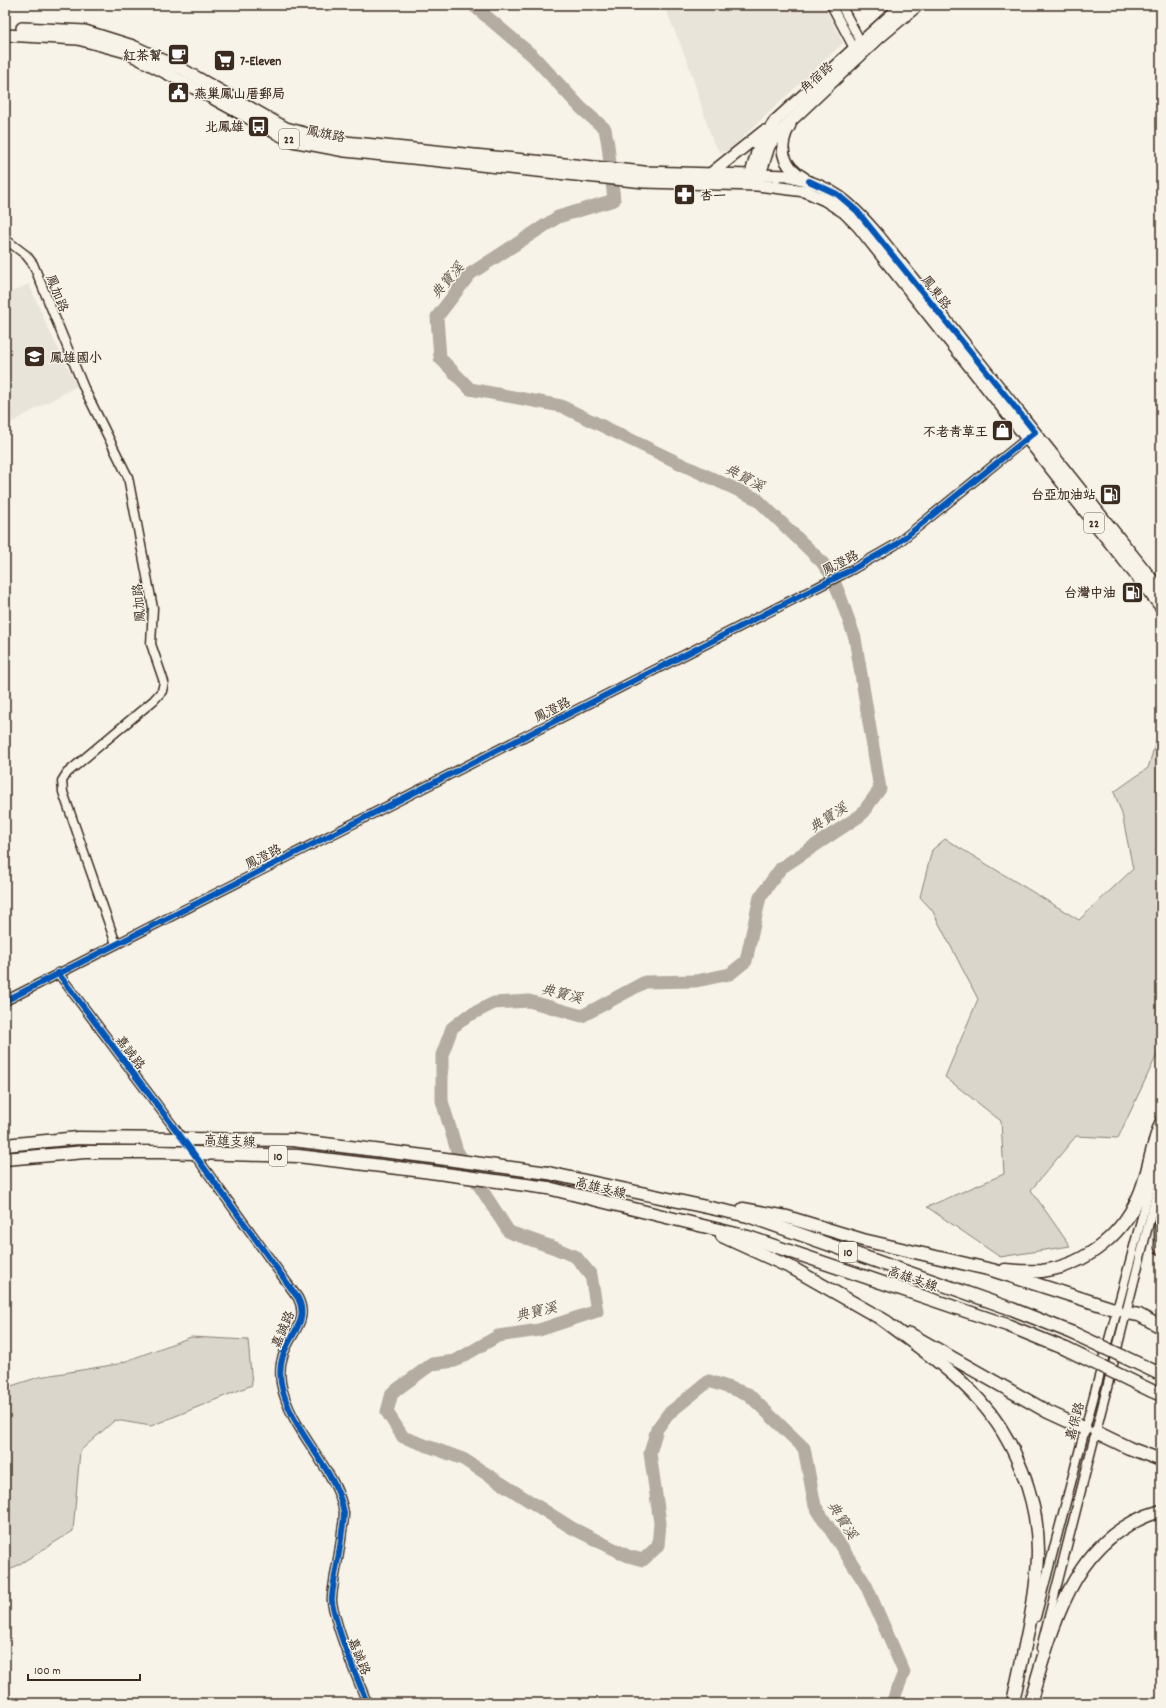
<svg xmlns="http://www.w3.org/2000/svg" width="1166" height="1708" viewBox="0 0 1166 1708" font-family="Dekko,'LXGW WenKai TC',sans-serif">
<rect width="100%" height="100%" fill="#f7f3e8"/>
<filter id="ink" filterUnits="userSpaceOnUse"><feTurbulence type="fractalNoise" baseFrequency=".025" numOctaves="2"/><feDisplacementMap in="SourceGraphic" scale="8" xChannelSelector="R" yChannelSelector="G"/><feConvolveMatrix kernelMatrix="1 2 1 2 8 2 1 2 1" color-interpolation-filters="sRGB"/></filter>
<g filter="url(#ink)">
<g fill="#e9e4d9">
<path d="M 664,5 L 824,5 L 843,43 L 729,150 L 720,152 L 713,142 L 688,63 Z"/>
<path d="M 29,284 L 48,328 L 77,386 L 5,426 L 5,295 Z"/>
</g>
<g fill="#dbd6cb" stroke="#8b8074">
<path d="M 1161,724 L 1161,1050 L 1155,1059 L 1118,1138 L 1076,1136 L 1031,1190 L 1070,1246 L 1000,1257 L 927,1207 L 1004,1174 L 1001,1121 L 945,1077 L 978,999 L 932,910 L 920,897 L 932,850 L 945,839 L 1079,920 L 1133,869 L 1122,814 L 1114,792 L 1148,768 Z"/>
<path d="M 191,1337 L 248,1340 L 252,1385 L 151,1426 L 115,1420 L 80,1451 L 73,1531 L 5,1573 L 5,1388 L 39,1377 L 118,1364 Z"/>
</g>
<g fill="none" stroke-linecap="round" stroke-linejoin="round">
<path stroke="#b4aca0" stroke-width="13" d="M 473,5 L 533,56 L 581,108 L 605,129 L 608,145 L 614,200 L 558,217 L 470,274 L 437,317 L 440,358 L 470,389 L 561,406 L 681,464 L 757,499 L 821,561 L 830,573 L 839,593 L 855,638 L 880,789 L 861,815 L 781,868 L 760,897 L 746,961 L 730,974 L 696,981 L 645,982 L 582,1016 L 529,1001 L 494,1003 L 466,1017 L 452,1028 L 442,1055 L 442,1101 L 457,1151 L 509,1232 L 555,1248 L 576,1257 L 591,1275 L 597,1311 L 539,1330 L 498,1336 L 455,1361 L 432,1364 L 392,1393 L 387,1412 L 403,1437 L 463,1459 L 572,1528 L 628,1556 L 643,1560 L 658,1546 L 660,1523 L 650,1453 L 657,1429 L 668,1414 L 709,1381 L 748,1394 L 804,1448 L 815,1506 L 866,1585 L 904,1672 L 892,1703"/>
<defs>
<g id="minor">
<path d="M 831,5 L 856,52"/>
<path d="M 841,5 L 863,46"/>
<path d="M 5,239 L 26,255 L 33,264 L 84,388 L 128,477 L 153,608 L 151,644 L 164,682 L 162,691 L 154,700 L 67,773 L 62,781 L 63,792 L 116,944"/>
<path d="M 58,973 L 197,1158 L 298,1298 C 310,1322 289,1334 283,1356 C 280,1364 280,1375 281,1383 C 290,1432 337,1468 344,1513 C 344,1519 343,1526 342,1531 C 340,1554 334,1575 332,1597 C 331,1603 334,1610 335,1615 C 342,1645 356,1674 367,1703"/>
<path d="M 5,1001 L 853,569 L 895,545 L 919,526 L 1031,435"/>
<path d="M 1036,1617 L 1085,1429 L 1161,1146"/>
<path d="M 1041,1648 L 1161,1175"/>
</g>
<g id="major">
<path d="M 22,28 L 85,31 L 133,46 L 182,69 L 286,128 L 315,136 L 345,142 L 644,172 L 790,176 C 833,186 850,202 878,235 L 1161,591"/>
<path d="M 5,35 L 78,39 L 126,52 L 176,78 L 274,132 L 292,141 L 345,151 L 644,182 L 757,185 L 805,191 L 825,200 L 844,212 L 858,226 L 1161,607"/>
<path d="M 790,125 C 777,146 782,166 804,178"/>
<path d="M 709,175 L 764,131"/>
<path d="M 749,181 L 759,145 L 775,121 L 902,5"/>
<path d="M 758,181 L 769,146 L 778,133 L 880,37 L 918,5"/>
</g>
<g id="highway">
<path d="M 548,1173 L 748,1216 L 1012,1309 L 1073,1333"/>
<path d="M 548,1188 L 748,1237 L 1007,1325 L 1066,1349"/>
<path d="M 743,1209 L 787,1217 L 863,1240 L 992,1270 L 1117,1310"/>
<path d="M 1161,1221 L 1161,1248"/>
<path d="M 722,1236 L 794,1269 L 887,1322"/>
<path d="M 1005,1270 C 1017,1271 1030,1272 1042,1271 C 1087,1265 1125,1233 1141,1191 C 1149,1169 1152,1145 1161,1123"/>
<path d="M 1127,1313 L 1139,1315 L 1161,1327"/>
<path d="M 880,1318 C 914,1344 952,1369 980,1401 C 1015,1440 1038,1499 1038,1551 C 1038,1599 1022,1655 1013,1703"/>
<path d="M 910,1334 L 1048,1412 L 1085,1429"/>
<path d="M 1152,1391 L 1161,1395"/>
<path d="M 1096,1432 L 1129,1448 L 1161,1460"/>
<path d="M 1030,1703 C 1053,1626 1072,1536 1161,1511"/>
</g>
</defs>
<use href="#minor" stroke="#3b2a1e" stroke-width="11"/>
<use href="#major" stroke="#3b2a1e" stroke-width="14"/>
<use href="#highway" stroke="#3b2a1e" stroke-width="15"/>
<use href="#minor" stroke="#f7f3e8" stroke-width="8"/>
<use href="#major" stroke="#f7f3e8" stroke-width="11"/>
<use href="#highway" stroke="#f7f3e8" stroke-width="12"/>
<defs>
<g id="highway-bridge">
<path d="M 5,1145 L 78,1138 L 292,1140 L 424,1156 L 548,1173"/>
<path d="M 5,1159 L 85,1152 L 161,1152 L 298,1156 L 423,1171 L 548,1188"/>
<path d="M 1073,1333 L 1158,1373"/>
<path d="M 1066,1349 L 1152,1391"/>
</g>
</defs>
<use href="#highway-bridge" stroke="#3b2a1e" stroke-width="15" stroke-linecap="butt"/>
<use href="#highway-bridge" stroke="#f7f3e8" stroke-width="12"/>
<defs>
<g id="cycleway">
<path d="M 58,973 L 197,1158 L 298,1298 C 310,1322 289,1334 283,1356 C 280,1364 280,1375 281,1383 C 290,1432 337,1468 344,1513 C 344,1519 343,1526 342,1531 C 340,1554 334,1575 332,1597 C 331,1603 334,1610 335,1615 C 342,1645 356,1674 367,1703"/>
<path d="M 5,1001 L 853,569 L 895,545 L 919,526 L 1035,432 L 857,211 L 837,194 L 809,181"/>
</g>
</defs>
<use href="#cycleway" stroke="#f7f3e8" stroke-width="8"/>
<use href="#cycleway" stroke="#0057b8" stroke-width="6"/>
</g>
</g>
<defs>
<symbol id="cafe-square" viewBox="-11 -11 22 22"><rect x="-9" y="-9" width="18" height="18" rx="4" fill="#3b2a1e" stroke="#f7f3e8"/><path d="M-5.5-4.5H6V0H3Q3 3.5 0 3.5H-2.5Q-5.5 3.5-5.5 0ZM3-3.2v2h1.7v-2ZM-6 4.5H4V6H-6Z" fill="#fff"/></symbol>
<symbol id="supermarket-square" viewBox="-11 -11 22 22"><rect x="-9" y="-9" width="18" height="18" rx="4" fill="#3b2a1e" stroke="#f7f3e8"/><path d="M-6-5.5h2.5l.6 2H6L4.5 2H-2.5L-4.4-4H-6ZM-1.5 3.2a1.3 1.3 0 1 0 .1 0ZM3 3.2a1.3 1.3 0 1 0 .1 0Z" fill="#fff"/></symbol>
<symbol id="civic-square" viewBox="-11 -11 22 22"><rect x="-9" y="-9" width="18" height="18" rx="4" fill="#3b2a1e" stroke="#f7f3e8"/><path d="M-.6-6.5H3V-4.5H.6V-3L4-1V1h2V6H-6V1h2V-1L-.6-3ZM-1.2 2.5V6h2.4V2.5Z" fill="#fff"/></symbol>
<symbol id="bus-square" viewBox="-11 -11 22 22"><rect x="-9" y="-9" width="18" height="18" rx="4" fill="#3b2a1e" stroke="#f7f3e8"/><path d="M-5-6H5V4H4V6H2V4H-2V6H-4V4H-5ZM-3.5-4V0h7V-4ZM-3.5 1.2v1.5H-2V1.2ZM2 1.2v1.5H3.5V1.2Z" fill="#fff"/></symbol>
<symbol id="pharmacy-square" viewBox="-11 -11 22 22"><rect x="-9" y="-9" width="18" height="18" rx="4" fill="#3b2a1e" stroke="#f7f3e8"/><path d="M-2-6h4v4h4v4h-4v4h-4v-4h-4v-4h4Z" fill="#fff"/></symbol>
<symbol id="school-square" viewBox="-11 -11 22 22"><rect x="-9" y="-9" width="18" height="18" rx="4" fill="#3b2a1e" stroke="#f7f3e8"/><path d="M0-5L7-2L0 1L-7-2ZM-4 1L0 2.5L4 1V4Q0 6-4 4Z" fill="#fff"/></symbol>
<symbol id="shop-square" viewBox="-11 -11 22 22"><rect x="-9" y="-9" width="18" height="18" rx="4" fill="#3b2a1e" stroke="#f7f3e8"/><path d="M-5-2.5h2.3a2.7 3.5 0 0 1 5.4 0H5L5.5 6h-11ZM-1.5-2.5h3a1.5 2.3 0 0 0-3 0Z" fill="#fff"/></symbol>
<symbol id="fuel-square" viewBox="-11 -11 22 22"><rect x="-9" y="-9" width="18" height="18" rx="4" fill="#3b2a1e" stroke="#f7f3e8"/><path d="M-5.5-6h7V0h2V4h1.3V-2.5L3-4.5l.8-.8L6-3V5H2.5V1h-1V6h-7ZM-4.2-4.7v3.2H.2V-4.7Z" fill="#fff"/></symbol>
</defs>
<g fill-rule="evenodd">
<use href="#cafe-square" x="166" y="42" width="25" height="25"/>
<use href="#supermarket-square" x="212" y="48" width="25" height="25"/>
<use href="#civic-square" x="166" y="80" width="25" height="25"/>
<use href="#bus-square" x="246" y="114" width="25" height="25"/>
<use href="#pharmacy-square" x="672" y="182" width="25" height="25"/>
<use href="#school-square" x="22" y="344" width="25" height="25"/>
<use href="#shop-square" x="990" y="418" width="25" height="25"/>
<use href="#fuel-square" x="1098" y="482" width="25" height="25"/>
<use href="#fuel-square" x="1120" y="580" width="25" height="25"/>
</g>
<g text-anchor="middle" stroke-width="3" stroke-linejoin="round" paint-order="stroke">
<g fill="#f7f3e8" stroke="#73665b" stroke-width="1">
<rect x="279" y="129" width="20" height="20" rx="3"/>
<rect x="1084" y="513" width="20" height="20" rx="3"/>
<rect x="269" y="1146" width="18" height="20" rx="3"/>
<rect x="839" y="1242" width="18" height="20" rx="3"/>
</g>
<g font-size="12" font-weight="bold" fill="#3b2a1e">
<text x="289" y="143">22</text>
<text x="1094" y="527">22</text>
<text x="278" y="1160">10</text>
<text x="848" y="1256">10</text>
</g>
<g font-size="13" font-weight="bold" fill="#3b2a1e" stroke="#f7f3e8" text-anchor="end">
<text x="162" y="60">紅茶幫</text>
<text x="240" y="65" text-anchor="start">7-Eleven</text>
<text x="194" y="98" text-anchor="start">燕巢鳳山厝郵局</text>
<text x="244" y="131">北鳳雄</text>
<text x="700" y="200" text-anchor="start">杏一</text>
<text x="50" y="362" text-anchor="start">鳳雄國小</text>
<text x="988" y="436">不老青草王</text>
<text x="1096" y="499">台亞加油站</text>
<text x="1116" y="597">台灣中油</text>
</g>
<g font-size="13" fill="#3b2a1e" stroke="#f7f3e8">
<text transform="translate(816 77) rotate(-42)" y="5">角宿路</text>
<text transform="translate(326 133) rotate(11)" y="5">鳳旗路</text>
<text transform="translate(937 292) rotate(52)" y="5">鳳東路</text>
<text transform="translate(58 293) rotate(68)" y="5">鳳加路</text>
<text transform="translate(840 562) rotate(-27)" y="5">鳳澄路</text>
<text transform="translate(138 603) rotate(-95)" y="5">鳳加路</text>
<text transform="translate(552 709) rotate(-27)" y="5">鳳澄路</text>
<text transform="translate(263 856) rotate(-27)" y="5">鳳澄路</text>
<text transform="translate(131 1052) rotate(53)" y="5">嘉誠路</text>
<text transform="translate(230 1140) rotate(2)" y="5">高雄支線</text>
<text transform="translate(601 1187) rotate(14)" y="5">高雄支線</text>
<text transform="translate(913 1278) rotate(19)" y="5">高雄支線</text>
<text transform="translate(282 1329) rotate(-67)" y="5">嘉誠路</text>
<text transform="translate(1074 1421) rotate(-75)" y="5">嘉保路</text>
<text transform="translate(360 1656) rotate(68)" y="5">嘉誠路</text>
</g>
<g font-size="14" font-style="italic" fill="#5f5145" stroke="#f7f3e8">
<text transform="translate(447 280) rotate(-49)" y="5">典寶溪</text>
<text transform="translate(745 477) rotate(28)" y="5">典寶溪</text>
<text transform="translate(828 817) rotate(-33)" y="5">典寶溪</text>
<text transform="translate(562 993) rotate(14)" y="5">典寶溪</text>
<text transform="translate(536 1311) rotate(-13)" y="5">典寶溪</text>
<text transform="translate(843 1520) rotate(57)" y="5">典寶溪</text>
</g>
</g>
<rect width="1166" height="1708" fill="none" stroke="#f7f3e8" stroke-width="20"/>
<rect x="10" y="10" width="1146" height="1688" fill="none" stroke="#3b2a1e" stroke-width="1.5" filter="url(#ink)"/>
<path d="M28 1674v6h112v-6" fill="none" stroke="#3b2a1e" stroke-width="2"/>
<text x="34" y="1674" font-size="12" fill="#3b2a1e" stroke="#f7f3e8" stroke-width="3" paint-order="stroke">100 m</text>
</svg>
